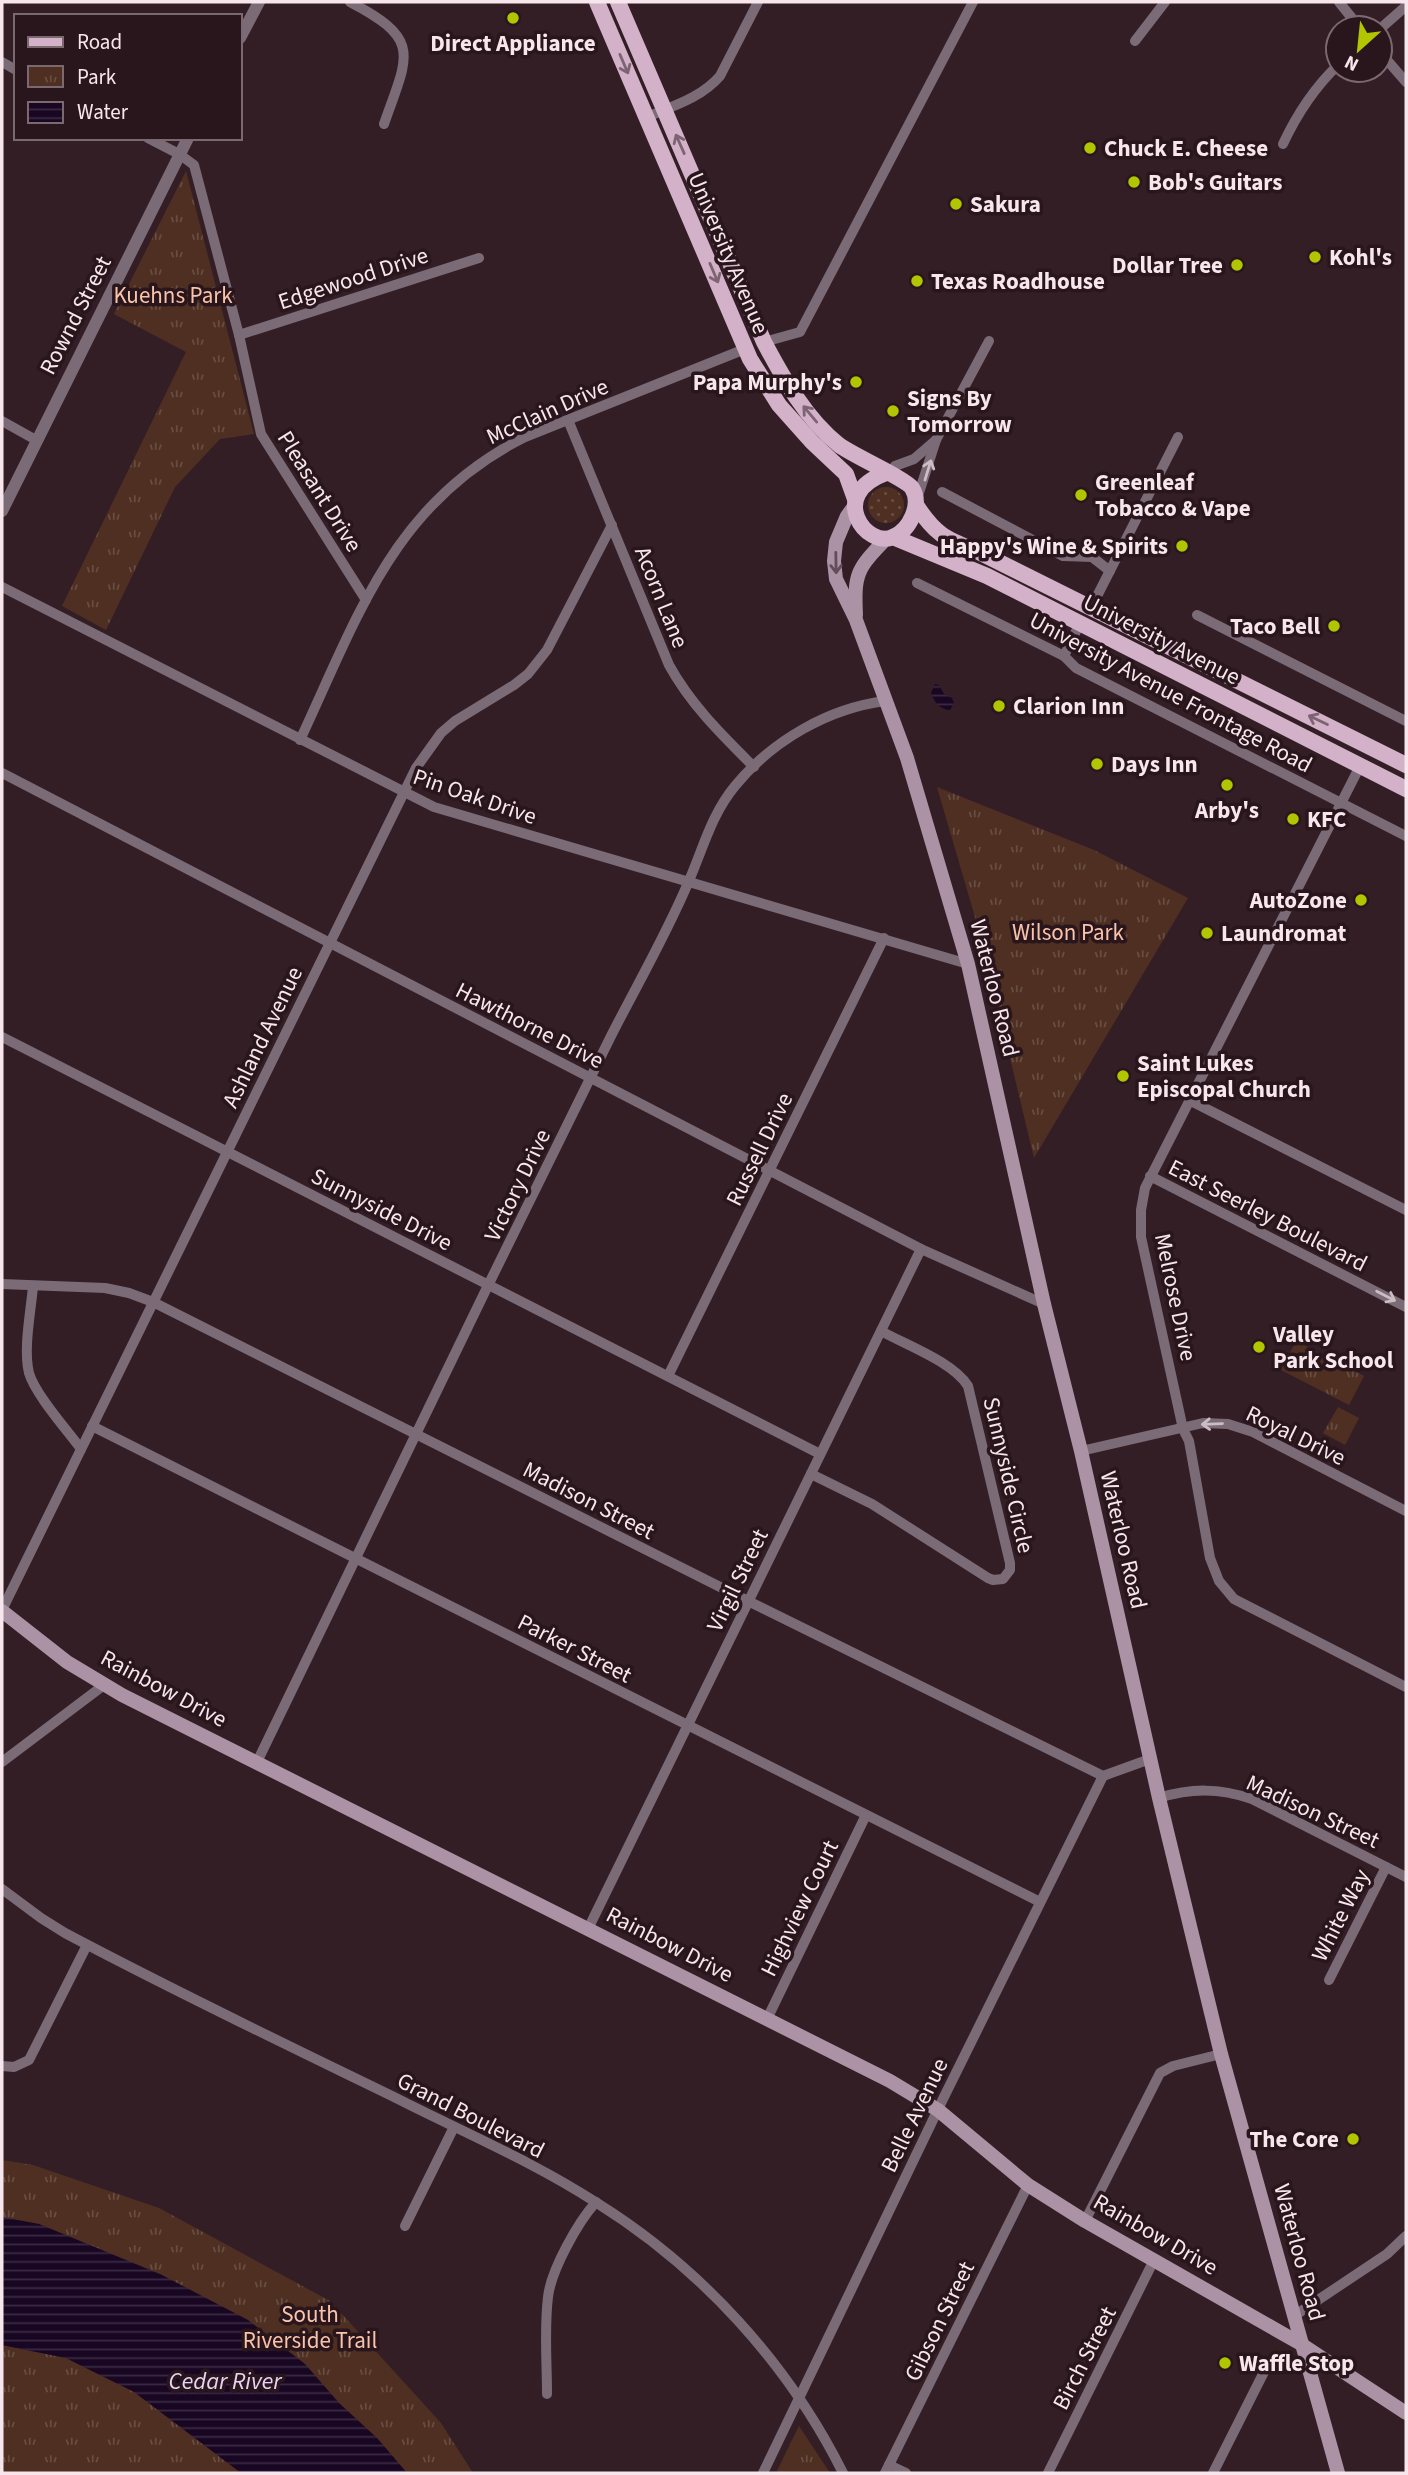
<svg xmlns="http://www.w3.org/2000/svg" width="1408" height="2475" viewBox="0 0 1408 2475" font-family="'Source Sans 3',sans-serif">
<defs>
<pattern id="grass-dots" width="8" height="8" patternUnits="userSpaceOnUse" patternTransform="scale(1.75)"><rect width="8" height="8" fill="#4e2f21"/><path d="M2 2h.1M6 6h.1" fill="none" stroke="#684d41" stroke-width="1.8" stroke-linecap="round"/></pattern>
<pattern id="park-tufts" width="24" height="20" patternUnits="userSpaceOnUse" patternTransform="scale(1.75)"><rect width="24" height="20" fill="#4e2f21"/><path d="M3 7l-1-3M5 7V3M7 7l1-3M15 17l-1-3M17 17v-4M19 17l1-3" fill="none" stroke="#684d41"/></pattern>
<pattern id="water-rules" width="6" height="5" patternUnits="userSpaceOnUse" patternTransform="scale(1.75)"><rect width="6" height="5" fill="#180622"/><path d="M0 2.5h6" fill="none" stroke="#3a2a42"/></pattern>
</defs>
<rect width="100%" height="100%" fill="#341e25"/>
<circle fill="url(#grass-dots)" cx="886" cy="505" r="18"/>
<g fill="url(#park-tufts)">
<path d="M 186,171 L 254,434 L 220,439 L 175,487 L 106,630 L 62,606 L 186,352 L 114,314 Z"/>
<path d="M 937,787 L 1094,850 L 1188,898 L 1034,1158 L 982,941 Z"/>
<path d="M 1296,1341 L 1364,1376 L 1349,1405 L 1281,1370 Z"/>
<path d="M 1338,1407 L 1359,1418 L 1345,1445 L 1323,1433 Z"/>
<path d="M 2,2160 L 33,2165 L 159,2208 L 330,2301 L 441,2423 L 473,2473 L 407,2473 L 377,2438 L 340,2404 L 162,2275 L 39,2224 L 2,2221 Z"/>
<path d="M 2,2345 L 66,2358 L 135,2392 L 241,2473 L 2,2473 Z"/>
<path d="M 799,2426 L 830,2473 L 776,2473 Z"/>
</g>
<g fill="url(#water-rules)">
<path d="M 935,684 L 939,685 L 944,694 L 952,698 L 954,703 L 950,710 C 939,709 935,703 931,693 Z"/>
<path d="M 2,2217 L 39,2224 L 162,2275 L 248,2320 L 305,2364 L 340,2404 L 377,2438 L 407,2473 L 241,2473 L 134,2392 L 66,2358 L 2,2345 Z"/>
</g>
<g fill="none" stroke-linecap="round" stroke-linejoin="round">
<g stroke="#7b6b77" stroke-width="10">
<path d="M 350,2 C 423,40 408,55 384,124"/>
<path d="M 1339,2 L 1360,28"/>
<path d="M 1380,29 L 1406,6"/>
<path d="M 1135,41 L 1165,2"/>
<path d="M 1380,52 L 1406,82"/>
<path d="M 2,62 L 16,70"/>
<path d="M 647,117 C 673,106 701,98 720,76 L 758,2"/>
<path d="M 148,138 L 179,154 L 194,165 L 239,335 L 261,434 L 366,600"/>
<path d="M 1283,144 C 1297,114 1314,88 1338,65"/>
<path d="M 239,335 L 479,258"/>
<path d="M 764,342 L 800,332 L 973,2"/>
<path d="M 568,420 L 669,665 C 691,705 722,735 754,767"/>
<path d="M 2,421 L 36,440"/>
<path d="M 889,473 L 895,466 L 914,459 L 936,440"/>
<path d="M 942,492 L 1063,556 L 1092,557 L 1110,571"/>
<path d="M 917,499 L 936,440 L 989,341"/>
<path d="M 917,583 L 1064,656 L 1076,668 L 1406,836"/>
<path d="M 2,587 L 434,807 L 968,964"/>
<path d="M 1091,608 L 1178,437"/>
<path d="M 1197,615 L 1406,721"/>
<path d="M 1064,656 L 1080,623"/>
<path d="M 300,740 C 358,616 394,502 525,437 L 745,349"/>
<path d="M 1360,766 L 1145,1188 L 1141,1210 L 1141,1237 L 1183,1429 L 1189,1441 L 1210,1558 L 1219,1581 L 1234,1599 L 1406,1687"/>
<path d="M 2,773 L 921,1249 L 1044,1304"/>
<path d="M 2,1037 L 820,1454"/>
<path d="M 1189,1100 L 1406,1210"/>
<path d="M 1150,1176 L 1406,1307"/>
<path d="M 2,1284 L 105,1288 L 129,1293 L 153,1302 L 748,1601 L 1103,1776 L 1150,1759"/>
<path d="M 33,1286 C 31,1311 23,1349 29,1373 C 35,1394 67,1430 81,1449"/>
<path d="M 668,1376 L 884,938"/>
<path d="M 92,1426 L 1040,1902"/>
<path d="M 1081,1451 L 1203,1423 L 1228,1424 L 1253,1432 L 1406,1511"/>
<path d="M 811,1474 L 872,1504 L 988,1578 L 993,1580 L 1003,1579 L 1010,1570 L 1010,1563 L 968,1386 C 953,1362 906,1345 881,1331"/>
<path d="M 2,1610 L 416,768 L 441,733 L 455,721 L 514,685 L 528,674 L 547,650 L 612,525"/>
<path d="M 2,1762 L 104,1685"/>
<path d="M 257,1762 C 374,1520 491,1277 611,1036 C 637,985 666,935 688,883 C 703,849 711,815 735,786 C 772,741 828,708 886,701"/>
<path d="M 1159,1798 C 1191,1788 1219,1788 1252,1799 L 1406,1877"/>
<path d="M 2,1889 L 41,1918 L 65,1933 C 174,1991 285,2044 396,2098 C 463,2132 534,2162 597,2203 C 701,2268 788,2363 843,2473"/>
<path d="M 588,1929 L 921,1249"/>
<path d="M 1329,1980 L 1386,1867"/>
<path d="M 767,2019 L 866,1815"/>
<path d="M 2,2066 L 14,2067 L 29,2060 L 87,1945"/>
<path d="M 1085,2221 L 1160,2073 L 1173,2066 L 1221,2054"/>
<path d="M 405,2226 L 454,2127"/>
<path d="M 1294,2316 L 1387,2254 L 1406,2236"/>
<path d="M 547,2394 C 547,2362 544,2329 548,2297 C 551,2270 578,2222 596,2202"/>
<path d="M 889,2465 L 906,2473"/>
<path d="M 763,2473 L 943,2099 L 1103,1776"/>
<path d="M 885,2473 L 1028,2185"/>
<path d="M 1048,2473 L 1154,2260"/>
<path d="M 1213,2473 L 1268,2364"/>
</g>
<g stroke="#7b6b77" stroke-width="12">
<path d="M 240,38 L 259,2"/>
<path d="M 2,511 L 188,138"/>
</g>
<g stroke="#ac92a5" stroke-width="14">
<path d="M 855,505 L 847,516 L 836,542 L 834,561 L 836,579 L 856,620 L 907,758 L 968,964 L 1044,1304 L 1081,1451 L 1159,1798 L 1221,2054 L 1338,2473"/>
<path d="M 856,615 C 854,573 857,569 886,539"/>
<path d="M 2,1611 L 67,1662 L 122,1695 L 890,2081 L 938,2110 L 1028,2185 L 1085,2221 L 1301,2344 L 1406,2413"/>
</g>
<g stroke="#d2b1c9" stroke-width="16">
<path d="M 597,2 L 750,359 L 779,405 L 812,442 L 846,474 L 855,499"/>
<path d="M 618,2 L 764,342 C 783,378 806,419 839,445 C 854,456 906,479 912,488 C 922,504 910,530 893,537 C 867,549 826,495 886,473"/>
<path d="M 916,505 C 937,537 947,539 981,553 L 1406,765"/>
<path d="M 893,537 L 987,576 L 1406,789"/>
</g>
</g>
<defs><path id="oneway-shaft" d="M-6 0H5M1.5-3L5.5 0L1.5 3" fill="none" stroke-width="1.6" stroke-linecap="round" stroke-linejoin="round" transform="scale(1.75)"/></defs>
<g stroke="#7e6372">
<use href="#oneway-shaft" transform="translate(624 64) rotate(67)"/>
<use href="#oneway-shaft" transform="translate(680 144) rotate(-114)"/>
<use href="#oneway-shaft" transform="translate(714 273) rotate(67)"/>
<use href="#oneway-shaft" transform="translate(810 414) rotate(-130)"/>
<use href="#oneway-shaft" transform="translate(1318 720) rotate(-154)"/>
</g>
<g stroke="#ccbcc3">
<use href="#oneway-shaft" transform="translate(928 470) rotate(-73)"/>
<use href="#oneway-shaft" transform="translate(1386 1296) rotate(27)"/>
<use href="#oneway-shaft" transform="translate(1212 1424) rotate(178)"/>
</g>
<use stroke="#644d5a" href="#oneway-shaft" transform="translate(836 563) rotate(89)"/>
<g fill="#b1c500" stroke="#29151c" stroke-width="2.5">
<circle cx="513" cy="18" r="7"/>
<circle cx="1090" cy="148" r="7"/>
<circle cx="1134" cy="182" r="7"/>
<circle cx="956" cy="204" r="7"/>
<circle cx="1315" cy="257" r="7"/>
<circle cx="1237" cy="265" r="7"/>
<circle cx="917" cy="281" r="7"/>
<circle cx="856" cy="382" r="7"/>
<circle cx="893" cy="411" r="7"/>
<circle cx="1081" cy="495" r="7"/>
<circle cx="1182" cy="546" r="7"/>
<circle cx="1334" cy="626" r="7"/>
<circle cx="999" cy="706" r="7"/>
<circle cx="1097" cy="764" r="7"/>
<circle cx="1227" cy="785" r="7"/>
<circle cx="1293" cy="819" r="7"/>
<circle cx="1361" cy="900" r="7"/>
<circle cx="1207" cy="933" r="7"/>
<circle cx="1123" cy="1076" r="7"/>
<circle cx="1259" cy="1347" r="7"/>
<circle cx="1353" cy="2139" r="7"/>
<circle cx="1225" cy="2363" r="7"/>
</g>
<g text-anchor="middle" stroke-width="7" stroke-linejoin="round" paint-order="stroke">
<g font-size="23" font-weight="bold" fill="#f7e7ec" stroke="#29151c" text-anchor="start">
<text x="513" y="51" text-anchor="middle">Direct Appliance</text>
<text x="1104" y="156">Chuck E. Cheese</text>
<text x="1148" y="190">Bob's Guitars</text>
<text x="970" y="212">Sakura</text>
<text x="1329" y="265">Kohl's</text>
<text x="1223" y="273" text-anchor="end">Dollar Tree</text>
<text x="931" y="289">Texas Roadhouse</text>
<text x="842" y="390" text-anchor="end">Papa Murphy's</text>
<text x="907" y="406">Signs By<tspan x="907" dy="26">Tomorrow</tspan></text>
<text x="1095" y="490">Greenleaf<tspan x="1095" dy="26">Tobacco &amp; Vape</tspan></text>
<text x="1168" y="554" text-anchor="end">Happy's Wine &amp; Spirits</text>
<text x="1320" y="634" text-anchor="end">Taco Bell</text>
<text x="1013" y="714">Clarion Inn</text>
<text x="1111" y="772">Days Inn</text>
<text x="1227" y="818" text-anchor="middle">Arby's</text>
<text x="1307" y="827">KFC</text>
<text x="1347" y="908" text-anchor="end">AutoZone</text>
<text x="1221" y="941">Laundromat</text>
<text x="1137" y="1071">Saint Lukes<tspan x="1137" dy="26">Episcopal Church</tspan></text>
<text x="1273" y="1342">Valley<tspan x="1273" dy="26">Park School</tspan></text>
<text x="1339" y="2147" text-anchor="end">The Core</text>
<text x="1239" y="2371">Waffle Stop</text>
</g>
<g font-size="23" fill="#f7e7ec" stroke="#29151c">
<text transform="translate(729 253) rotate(67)" y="8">University Avenue</text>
<text transform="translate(353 278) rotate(-18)" y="8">Edgewood Drive</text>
<text transform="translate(75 315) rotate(-63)" y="8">Rownd Street</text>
<text transform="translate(547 411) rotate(-24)" y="8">McClain Drive</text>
<text transform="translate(320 491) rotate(58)" y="8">Pleasant Drive</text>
<text transform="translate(662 597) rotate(68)" y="8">Acorn Lane</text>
<text transform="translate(1162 639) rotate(27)" y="8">University Avenue</text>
<text transform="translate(1171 692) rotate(28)" y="8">University Avenue Frontage Road</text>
<text transform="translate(475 796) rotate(19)" y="8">Pin Oak Drive</text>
<text transform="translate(995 988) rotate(76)" y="8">Waterloo Road</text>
<text transform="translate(530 1025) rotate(27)" y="8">Hawthorne Drive</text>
<text transform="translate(262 1037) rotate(-64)" y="8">Ashland Avenue</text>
<text transform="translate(759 1149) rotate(-64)" y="8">Russell Drive</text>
<text transform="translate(517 1185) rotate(-64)" y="8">Victory Drive</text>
<text transform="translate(382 1209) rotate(27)" y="8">Sunnyside Drive</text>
<text transform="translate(1268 1215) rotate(27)" y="8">East Seerley Boulevard</text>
<text transform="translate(1176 1297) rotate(78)" y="8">Melrose Drive</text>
<text transform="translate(1296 1435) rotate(26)" y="8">Royal Drive</text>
<text transform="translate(1009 1475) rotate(77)" y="8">Sunnyside Circle</text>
<text transform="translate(589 1500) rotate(27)" y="8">Madison Street</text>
<text transform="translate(1124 1540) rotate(77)" y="8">Waterloo Road</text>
<text transform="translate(737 1580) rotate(-64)" y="8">Virgil Street</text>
<text transform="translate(575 1648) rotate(27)" y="8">Parker Street</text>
<text transform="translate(164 1688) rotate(28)" y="8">Rainbow Drive</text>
<text transform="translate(1313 1811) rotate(25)" y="8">Madison Street</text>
<text transform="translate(799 1908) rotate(-64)" y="8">Highview Court</text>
<text transform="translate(1340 1915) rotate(-63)" y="8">White Way</text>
<text transform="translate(670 1944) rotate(27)" y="8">Rainbow Drive</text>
<text transform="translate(471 2115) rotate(27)" y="8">Grand Boulevard</text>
<text transform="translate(914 2115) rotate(-64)" y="8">Belle Avenue</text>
<text transform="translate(1156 2234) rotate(30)" y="8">Rainbow Drive</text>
<text transform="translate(1300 2252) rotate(75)" y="8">Waterloo Road</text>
<text transform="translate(939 2321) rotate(-64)" y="8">Gibson Street</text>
<text transform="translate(1084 2358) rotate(-63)" y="8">Birch Street</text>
</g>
<g font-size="23" fill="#fac4ab" stroke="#29151c">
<text x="173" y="303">Kuehns Park</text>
<text x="1068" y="940">Wilson Park</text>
<text x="310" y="2322">South<tspan x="310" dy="26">Riverside Trail</tspan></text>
</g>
<g font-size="24" font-style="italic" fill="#e8d3f7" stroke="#29151c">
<text x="225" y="2389">Cedar River</text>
</g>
</g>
<rect width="1408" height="2475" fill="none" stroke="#f7e7ec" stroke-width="7"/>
<rect x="14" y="14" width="228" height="126" fill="#29151c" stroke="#7b696f" stroke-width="2"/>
<rect x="28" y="37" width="35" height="10" fill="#d2b1c9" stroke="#7b696f" stroke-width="2"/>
<text x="77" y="49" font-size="21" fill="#f7e7ec">Road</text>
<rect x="28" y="66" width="35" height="21" fill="url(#park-tufts)" stroke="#7b696f" stroke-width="2"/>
<text x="77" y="84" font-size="21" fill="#f7e7ec">Park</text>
<rect x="28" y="102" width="35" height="21" fill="url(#water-rules)" stroke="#7b696f" stroke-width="2"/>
<text x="77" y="119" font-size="21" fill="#f7e7ec">Water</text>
<g transform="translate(1359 49) rotate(207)"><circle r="33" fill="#29151c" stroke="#7b696f" stroke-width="2"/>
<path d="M0-5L12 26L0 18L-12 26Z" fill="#b1c500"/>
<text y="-10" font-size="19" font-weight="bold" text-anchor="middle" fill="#f7e7ec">N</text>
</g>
</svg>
